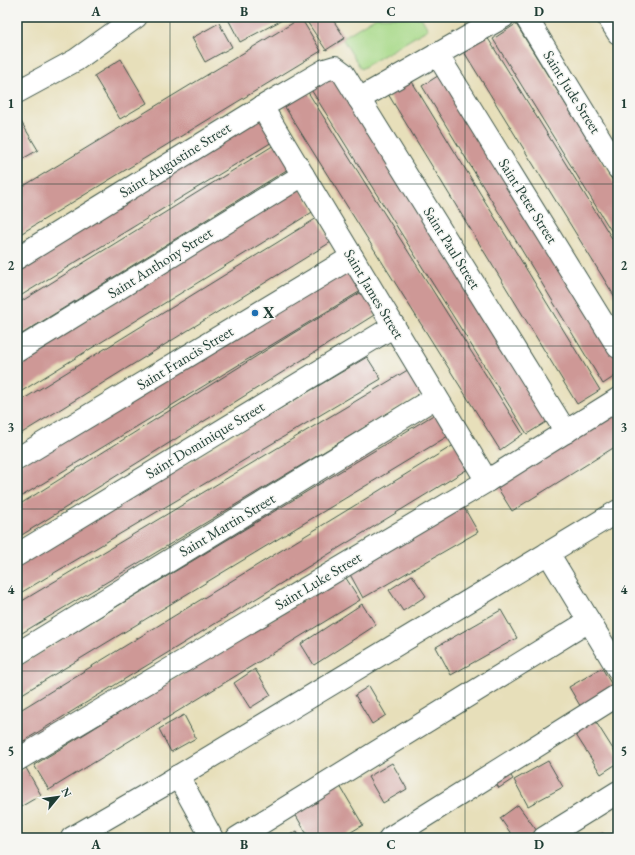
<svg xmlns="http://www.w3.org/2000/svg" width="635" height="855" viewBox="0 0 635 855" font-family="'EB Garamond',serif">
<rect width="100%" height="100%" fill="#f6f6f2"/>
<filter id="ink" filterUnits="userSpaceOnUse"><feTurbulence type="fractalNoise" baseFrequency=".025" numOctaves="2"/><feDisplacementMap in="SourceGraphic" scale="8" xChannelSelector="R" yChannelSelector="G"/><feConvolveMatrix kernelMatrix="1 2 1 2 8 2 1 2 1" color-interpolation-filters="sRGB"/></filter>
<filter id="wash" filterUnits="userSpaceOnUse"><feTurbulence type="fractalNoise" baseFrequency=".012" numOctaves="4" result="noise"/><feDisplacementMap in="SourceGraphic" scale="16" xChannelSelector="R" yChannelSelector="G"/><feGaussianBlur stdDeviation="0.9" result="paint"/><feColorMatrix in="noise" values="0 0 0 0 0 0 0 0 0 0 0 0 0 0 0 0 0 1.4 0 .05"/><feComposite in="paint" operator="in"/></filter>
<g filter="url(#wash)">
<rect width="100%" height="100%" fill="#e7dfba"/>
<path fill="#a7d988" stroke="#638b5e" d="M 376,17 L 421,17 L 428,29 L 361,69 L 342,38 Z"/>
<g id="blocks">
<g fill="#ce9896">
<path d="M 227,17 L 283,17 L 284,19 L 240,42 Z"/>
<path d="M 304,17 L 331,17 L 345,38 L 326,50 Z"/>
<path d="M 301,18 L 321,51 L 17,236 L 17,190 Z"/>
<path d="M 219,23 L 232,47 L 205,62 L 192,38 Z"/>
<path d="M 516,24 L 618,189 L 618,242 L 493,39 Z"/>
<path d="M 484,32 L 618,248 L 618,302 L 461,47 Z"/>
<path d="M 121,59 L 147,103 L 120,119 L 94,76 Z"/>
<path d="M 444,72 L 618,359 L 618,374 L 603,384 L 422,86 Z"/>
<path d="M 334,73 L 551,419 L 527,434 L 310,88 Z"/>
<path d="M 408,75 L 600,390 L 577,404 L 385,89 Z"/>
<path d="M 306,89 L 523,434 L 500,450 L 283,104 Z"/>
<path d="M 17,115 L 38,150 L 17,162 Z"/>
<path d="M 263,115 L 277,139 L 17,298 L 17,265 Z"/>
<path d="M 279,142 L 293,166 L 17,337 L 17,304 Z"/>
<path d="M 300,188 L 314,211 L 17,394 L 17,362 Z"/>
<path d="M 317,218 L 331,242 L 17,436 L 17,403 Z"/>
<path d="M 349,265 L 364,289 L 17,499 L 17,466 Z"/>
<path d="M 365,290 L 379,312 L 17,538 L 17,506 L 292,334 Z"/>
<path d="M 367,357 L 381,379 L 17,595 L 17,565 Z"/>
<path d="M 411,368 L 425,391 L 17,636 L 17,604 Z"/>
<path d="M 440,411 L 453,433 L 17,697 L 17,667 Z"/>
<path d="M 618,411 L 618,445 L 512,511 L 497,487 Z"/>
<path d="M 457,443 L 471,467 L 17,745 L 17,712 Z"/>
<path d="M 462,504 L 478,532 L 363,598 L 347,569 Z"/>
<path d="M 344,575 L 360,600 L 49,790 L 34,765 Z"/>
<path d="M 412,575 L 426,596 L 403,611 L 389,590 Z"/>
<path d="M 362,604 L 376,625 L 314,665 L 301,644 Z"/>
<path d="M 501,610 L 517,638 L 451,675 L 436,647 Z"/>
<path d="M 602,668 L 615,690 L 582,709 L 569,687 Z"/>
<path d="M 255,669 L 271,695 L 250,708 L 234,683 Z"/>
<path d="M 369,686 L 386,715 L 372,724 L 355,695 Z"/>
<path d="M 589,711 L 618,757 L 618,763 L 601,774 L 569,724 Z"/>
<path d="M 184,715 L 196,738 L 171,752 L 159,729 Z"/>
<path d="M 548,761 L 563,787 L 528,806 L 514,780 Z"/>
<path d="M 392,763 L 407,789 L 383,803 L 368,777 Z"/>
<path d="M 503,764 L 513,779 L 499,788 L 489,773 Z"/>
<path d="M 26,768 L 41,795 L 17,809 L 17,773 Z"/>
<path d="M 333,774 L 363,825 L 341,838 L 309,838 L 287,800 Z"/>
<path d="M 518,805 L 537,831 L 527,838 L 514,838 L 500,818 Z"/>
<path d="M 17,829 L 23,838 L 17,838 Z"/>
<path d="M 297,831 L 300,838 L 284,838 Z"/>
<path d="M 603,833 L 606,838 L 594,838 Z"/>
</g>
</g>
</g>
<g filter="url(#ink)">
<use href="#blocks" fill-opacity="0" stroke="#3d5548" stroke-width="1"/>
<g fill="none" stroke-linecap="round" stroke-linejoin="round">
<defs>
<g id="minor">
<path d="M 526,17 L 618,168"/>
<path d="M 608,17 L 618,33"/>
<path d="M 437,54 L 618,347"/>
<path d="M 17,92 L 76,60 L 136,17"/>
<path d="M 359,99 L 503,17"/>
<path d="M 262,107 L 487,481"/>
<path d="M 17,258 L 262,107 L 325,70 L 335,67 L 343,73 L 566,432"/>
<path d="M 17,351 L 303,175"/>
<path d="M 17,459 L 352,257"/>
<path d="M 548,553 L 618,669"/>
<path d="M 17,555 L 394,326"/>
<path d="M 17,654 L 436,397"/>
<path d="M 17,760 L 487,481 L 618,399"/>
<path d="M 178,776 L 212,838"/>
<path d="M 72,838 L 162,786 L 618,511"/>
<path d="M 237,838 L 589,621"/>
<path d="M 390,838 L 618,695"/>
<path d="M 544,838 L 618,792"/>
</g>
</defs>
<use href="#minor" stroke="#3d5548" stroke-width="24"/>
<use href="#minor" stroke="#fff" stroke-width="22"/>
</g>
</g>
<path fill="none" stroke="#1f3d34" stroke-width="1" stroke-opacity="0.55" d="M 170,17 L 170,838M 318,17 L 318,838M 465,17 L 465,838M 17,184 L 618,184M 17,346 L 618,346M 17,509 L 618,509M 17,671 L 618,671"/>
<circle fill="#1f6fb2" stroke="#f6f6f2" stroke-width="1.5" cx="255" cy="313" r="4"/>
<g text-anchor="middle" stroke-width="3" stroke-linejoin="round" paint-order="stroke">
<g font-size="15" fill="#1f3d34" stroke="#f6f6f2">
<text transform="translate(572 92) rotate(58)" y="5">Saint Jude Street</text>
<text transform="translate(175 160) rotate(-32)" y="5">Saint Augustine Street</text>
<text transform="translate(528 201) rotate(58)" y="5">Saint Peter Street</text>
<text transform="translate(452 248) rotate(58)" y="5">Saint Paul Street</text>
<text transform="translate(160 263) rotate(-32)" y="5">Saint Anthony Street</text>
<text transform="translate(374 294) rotate(59)" y="5">Saint James Street</text>
<text transform="translate(185 358) rotate(-31)" y="5">Saint Francis Street</text>
<text transform="translate(205 440) rotate(-31)" y="5">Saint Dominique Street</text>
<text transform="translate(227 525) rotate(-31)" y="5">Saint Martin Street</text>
<text transform="translate(318 581) rotate(-31)" y="5">Saint Luke Street</text>
</g>
<g font-size="15" font-weight="bold" fill="#1f3d34" stroke="#f6f6f2" text-anchor="start">
<text x="263" y="318">X</text>
</g>
</g>
<rect width="635" height="855" fill="none" stroke="#f6f6f2" stroke-width="44"/>
<g transform="translate(58 797) rotate(61)" stroke="#f6f6f2" stroke-width="3" paint-order="stroke">
<path d="M0-3L7 15L0 10L-7 15Z" fill="#1f3d34"/>
<text y="-6" font-size="11" font-weight="bold" text-anchor="middle" fill="#1f3d34">N</text>
</g>
<rect x="22" y="22" width="591" height="811" fill="none" stroke="#1f3d34" stroke-width="1.5"/>
<g font-size="13" text-anchor="middle" font-weight="bold" fill="#1f3d34">
<text x="96" y="16">A</text>
<text x="244" y="16">B</text>
<text x="391" y="16">C</text>
<text x="539" y="16">D</text>
<text x="11" y="108">1</text>
<text x="624" y="108">1</text>
<text x="11" y="270">2</text>
<text x="624" y="270">2</text>
<text x="11" y="432">3</text>
<text x="624" y="432">3</text>
<text x="11" y="594">4</text>
<text x="624" y="594">4</text>
<text x="11" y="756">5</text>
<text x="624" y="756">5</text>
<text x="96" y="849">A</text>
<text x="244" y="849">B</text>
<text x="391" y="849">C</text>
<text x="539" y="849">D</text>
</g>
</svg>
